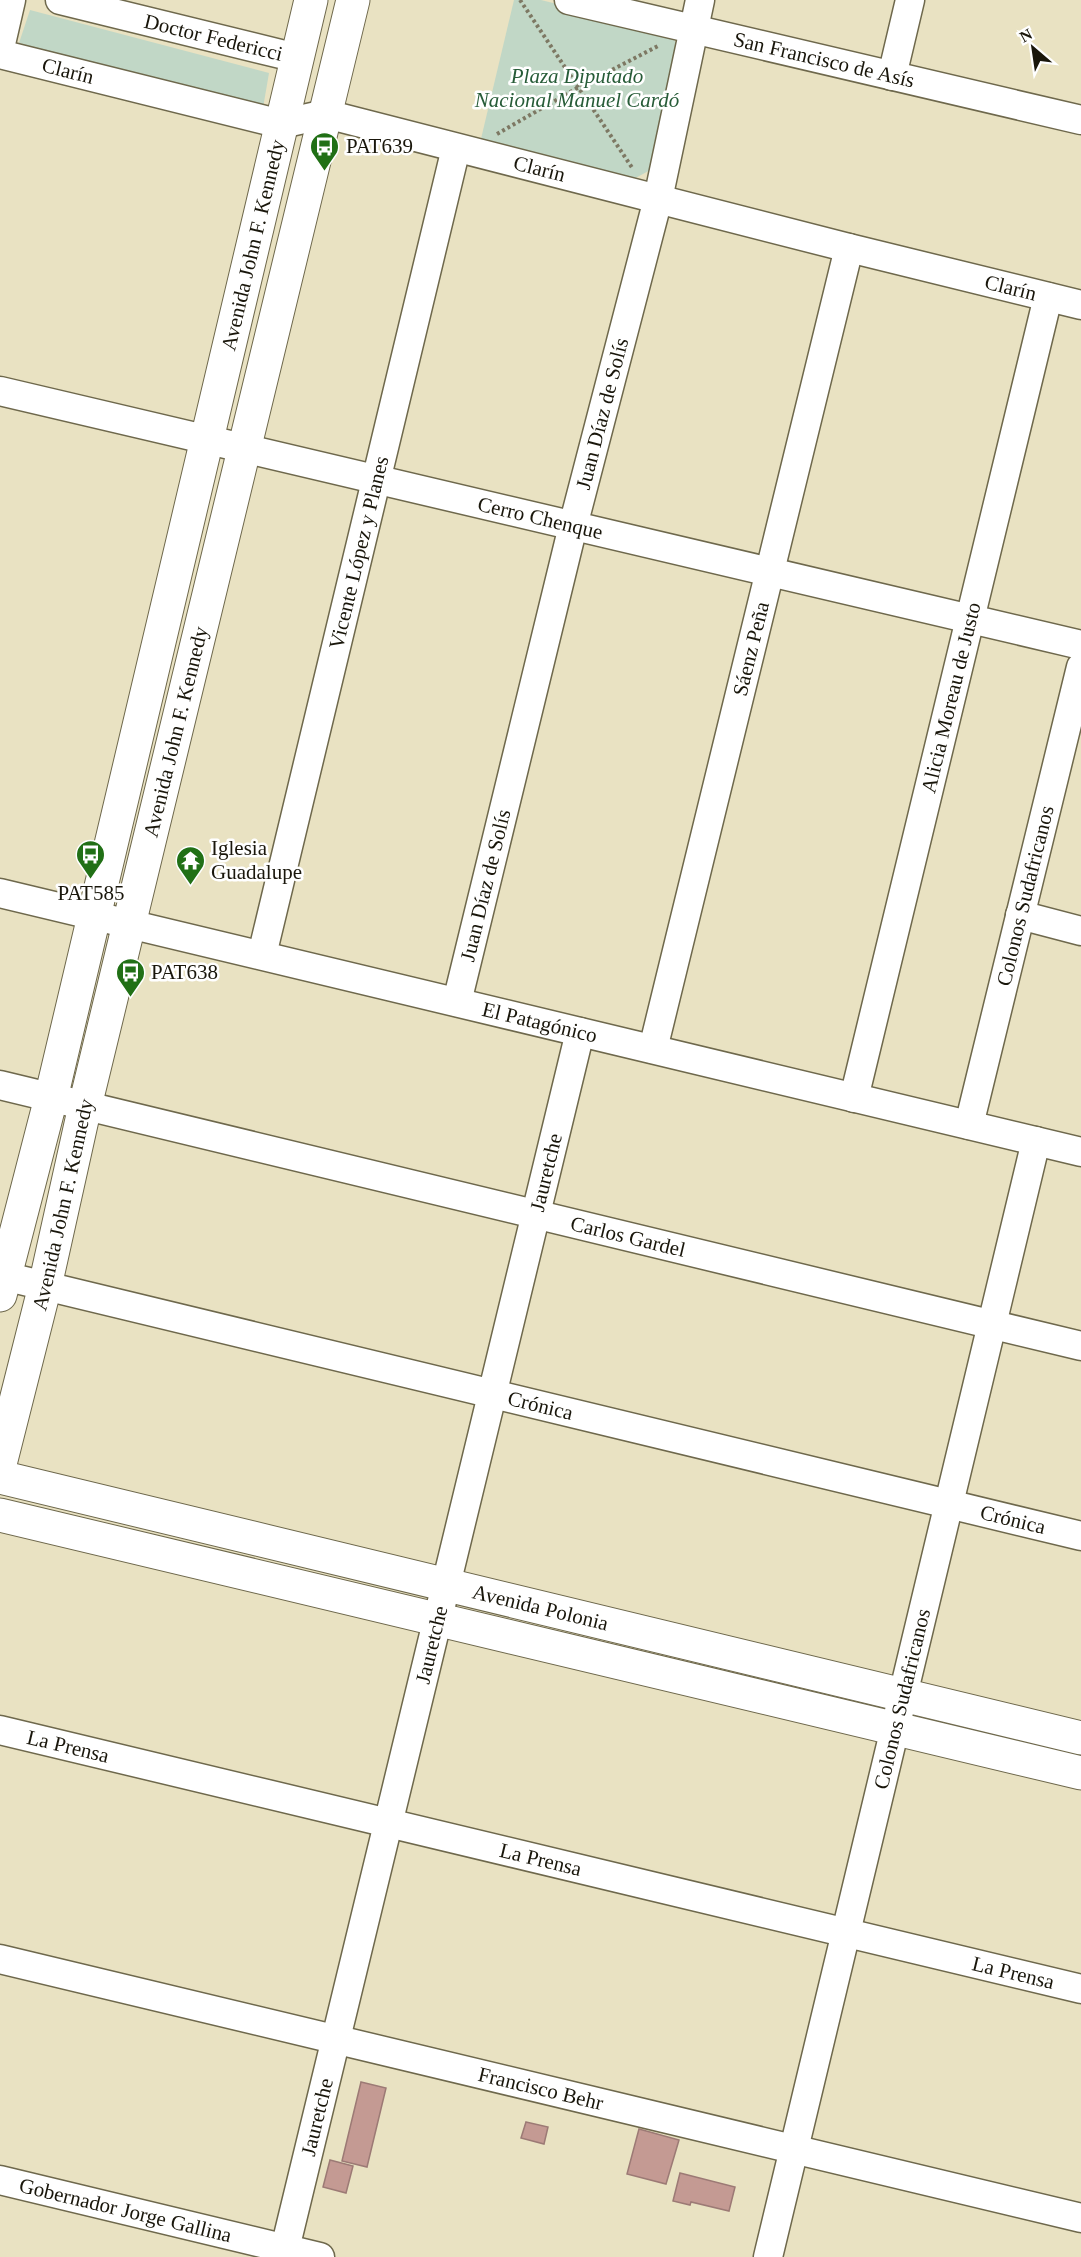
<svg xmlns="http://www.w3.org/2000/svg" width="1081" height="2257" viewBox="0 0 1081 2257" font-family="'Times New Roman',serif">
<rect width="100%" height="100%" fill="#e9e2c2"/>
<g fill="#c1d7c6">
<path d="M 514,0 L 541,0 L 669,32 L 678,46 L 652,169 L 632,180 L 480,143 Z"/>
<path d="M 30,10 L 269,73 L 263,108 L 19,43 Z"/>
</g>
<g fill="#c49a93" stroke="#9c7a75" stroke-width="1.5">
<path d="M 361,2082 L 386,2088 L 367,2167 L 342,2161 Z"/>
<path d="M 526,2122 L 548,2127 L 544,2144 L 521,2138 Z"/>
<path d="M 639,2129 L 679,2140 L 666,2184 L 627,2174 Z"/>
<path d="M 330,2160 L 353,2166 L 346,2193 L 323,2187 Z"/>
<path d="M 680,2173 L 735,2187 L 729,2211 L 691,2202 L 690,2205 L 673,2201 Z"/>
</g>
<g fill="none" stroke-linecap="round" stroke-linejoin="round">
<defs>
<g id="minor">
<path id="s1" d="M 60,0 L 297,58"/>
<path id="s2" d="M 569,0 L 1081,120"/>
<path d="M 0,48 L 11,0"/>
<path id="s3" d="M 0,54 L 281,124 L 326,114 L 849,248 L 1081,305"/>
<path d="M 892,76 L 910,0"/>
<path id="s4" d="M 0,391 L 1081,645"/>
<path id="s5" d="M 0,893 L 1081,1152"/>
<path d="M 1020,915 L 1081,931"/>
<path id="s6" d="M 262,955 L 456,148"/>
<path id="s7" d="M 457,1002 L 573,526 L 658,199 L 700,0"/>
<path id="s8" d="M 653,1049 L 849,248"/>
<path id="s9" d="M 0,1085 L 1081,1346"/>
<path id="s10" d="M 854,1098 L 1048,297"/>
<path id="s11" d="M 969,1125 L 1081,667"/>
<path id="s12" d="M 0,1275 L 1081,1536"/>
<path id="s13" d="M 0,1730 L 1081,1989"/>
<path id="s14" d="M 0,1959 L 1081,2218"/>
<path id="s15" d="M 0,2180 L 320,2257"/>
<path id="s16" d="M 283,2257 L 580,1032"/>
<path id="s17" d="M 768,2257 L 1036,1141"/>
</g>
<g id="major">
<path id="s18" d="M 0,1295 L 51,1098 L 311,0"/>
<path id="s19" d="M 0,1464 L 45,1286 L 85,1106 L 353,0"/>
<path id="s20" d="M 0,1477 L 1081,1738"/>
<path d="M 0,1515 L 1081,1773"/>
</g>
</defs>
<use href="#minor" stroke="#6e684c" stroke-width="31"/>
<use href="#major" stroke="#6e684c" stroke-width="35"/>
<g stroke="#7d7863" stroke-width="4" stroke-dasharray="3 3" stroke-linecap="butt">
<path d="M 520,0 L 633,169"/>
<path d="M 497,134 L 579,87 L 658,46"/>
</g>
<use href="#minor" stroke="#fff" stroke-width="28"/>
<use href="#major" stroke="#fff" stroke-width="33"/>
</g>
<defs>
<symbol id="bus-pin" viewBox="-11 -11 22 30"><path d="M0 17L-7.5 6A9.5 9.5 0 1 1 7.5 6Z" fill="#217016" stroke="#fff"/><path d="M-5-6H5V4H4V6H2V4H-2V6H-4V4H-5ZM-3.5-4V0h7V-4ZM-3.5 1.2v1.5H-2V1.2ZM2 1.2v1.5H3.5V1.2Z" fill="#fff"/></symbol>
<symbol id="temple-pin" viewBox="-11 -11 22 30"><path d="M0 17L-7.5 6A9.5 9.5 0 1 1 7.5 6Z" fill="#217016" stroke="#fff"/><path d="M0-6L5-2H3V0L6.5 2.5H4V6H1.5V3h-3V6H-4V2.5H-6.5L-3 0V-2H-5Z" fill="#fff"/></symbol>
</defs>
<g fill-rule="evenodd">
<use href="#bus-pin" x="308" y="130" width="33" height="45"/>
<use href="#bus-pin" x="74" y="838" width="33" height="45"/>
<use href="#temple-pin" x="174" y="844" width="33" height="45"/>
<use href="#bus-pin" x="114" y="956" width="33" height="45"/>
</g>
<g text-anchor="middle" stroke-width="5" stroke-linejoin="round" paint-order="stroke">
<g font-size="21" fill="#19160b" stroke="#fff">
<text dy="7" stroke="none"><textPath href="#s1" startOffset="158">Doctor Federicci</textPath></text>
<text dy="7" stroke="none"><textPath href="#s2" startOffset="262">San Francisco de Asís</textPath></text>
<text dy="7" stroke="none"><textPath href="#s3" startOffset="70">Clarín</textPath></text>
<text dy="7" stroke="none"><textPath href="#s3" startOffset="556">Clarín</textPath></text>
<text dy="7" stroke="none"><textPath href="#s18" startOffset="1080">Avenida John F. Kennedy</textPath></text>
<text dy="7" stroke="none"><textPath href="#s3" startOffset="1042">Clarín</textPath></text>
<text dy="7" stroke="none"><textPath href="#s7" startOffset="606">Juan Díaz de Solís</textPath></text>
<text dy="7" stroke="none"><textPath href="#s4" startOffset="555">Cerro Chenque</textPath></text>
<text dy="7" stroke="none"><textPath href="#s6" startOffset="414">Vicente López y Planes</textPath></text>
<text dy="7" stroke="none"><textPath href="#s8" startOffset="412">Sáenz Peña</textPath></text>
<text dy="7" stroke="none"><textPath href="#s10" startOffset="412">Alicia Moreau de Justo</textPath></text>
<text dy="7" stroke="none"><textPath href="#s19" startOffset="753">Avenida John F. Kennedy</textPath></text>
<text dy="7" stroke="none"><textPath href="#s7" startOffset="120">Juan Díaz de Solís</textPath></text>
<text dy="7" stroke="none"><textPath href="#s11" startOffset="236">Colonos Sudafricanos</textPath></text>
<text dy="7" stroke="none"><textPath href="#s5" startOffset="555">El Patagónico</textPath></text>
<text dy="7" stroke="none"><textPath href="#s16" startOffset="1116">Jauretche</textPath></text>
<text dy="7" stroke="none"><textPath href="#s19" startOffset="267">Avenida John F. Kennedy</textPath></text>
<text dy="7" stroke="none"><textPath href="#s9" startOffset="646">Carlos Gardel</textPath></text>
<text dy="7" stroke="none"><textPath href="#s12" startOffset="556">Crónica</textPath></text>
<text dy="7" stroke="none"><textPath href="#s12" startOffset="1042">Crónica</textPath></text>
<text dy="7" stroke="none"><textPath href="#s20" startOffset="556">Avenida Polonia</textPath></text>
<text dy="7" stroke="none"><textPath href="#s16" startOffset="630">Jauretche</textPath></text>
<text dy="7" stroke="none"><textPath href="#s17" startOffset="574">Colonos Sudafricanos</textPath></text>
<text dy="7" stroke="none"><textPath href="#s13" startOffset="70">La Prensa</textPath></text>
<text dy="7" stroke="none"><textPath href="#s13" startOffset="556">La Prensa</textPath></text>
<text dy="7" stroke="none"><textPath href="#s13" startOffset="1042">La Prensa</textPath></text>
<text dy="7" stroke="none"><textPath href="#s14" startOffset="556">Francisco Behr</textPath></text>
<text dy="7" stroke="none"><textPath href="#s16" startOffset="144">Jauretche</textPath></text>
<text dy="7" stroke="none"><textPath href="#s15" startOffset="129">Gobernador Jorge Gallina</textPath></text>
</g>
<g font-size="21" font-style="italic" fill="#275c38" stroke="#fff">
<text x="577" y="83">Plaza Diputado<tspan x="577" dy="24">Nacional Manuel Cardó</tspan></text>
</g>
<g font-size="21" fill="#19160b" stroke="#fff" text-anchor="start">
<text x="346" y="153">PAT639</text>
<text x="211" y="855">Iglesia<tspan x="211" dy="24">Guadalupe</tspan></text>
<text x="91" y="900" text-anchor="middle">PAT585</text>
<text x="151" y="979">PAT638</text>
</g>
</g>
<g transform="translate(1033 48) rotate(331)" stroke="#ffffff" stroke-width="4.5" paint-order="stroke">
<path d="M0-4.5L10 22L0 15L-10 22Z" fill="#19160b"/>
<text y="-9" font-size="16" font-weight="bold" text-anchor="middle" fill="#19160b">N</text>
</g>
</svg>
